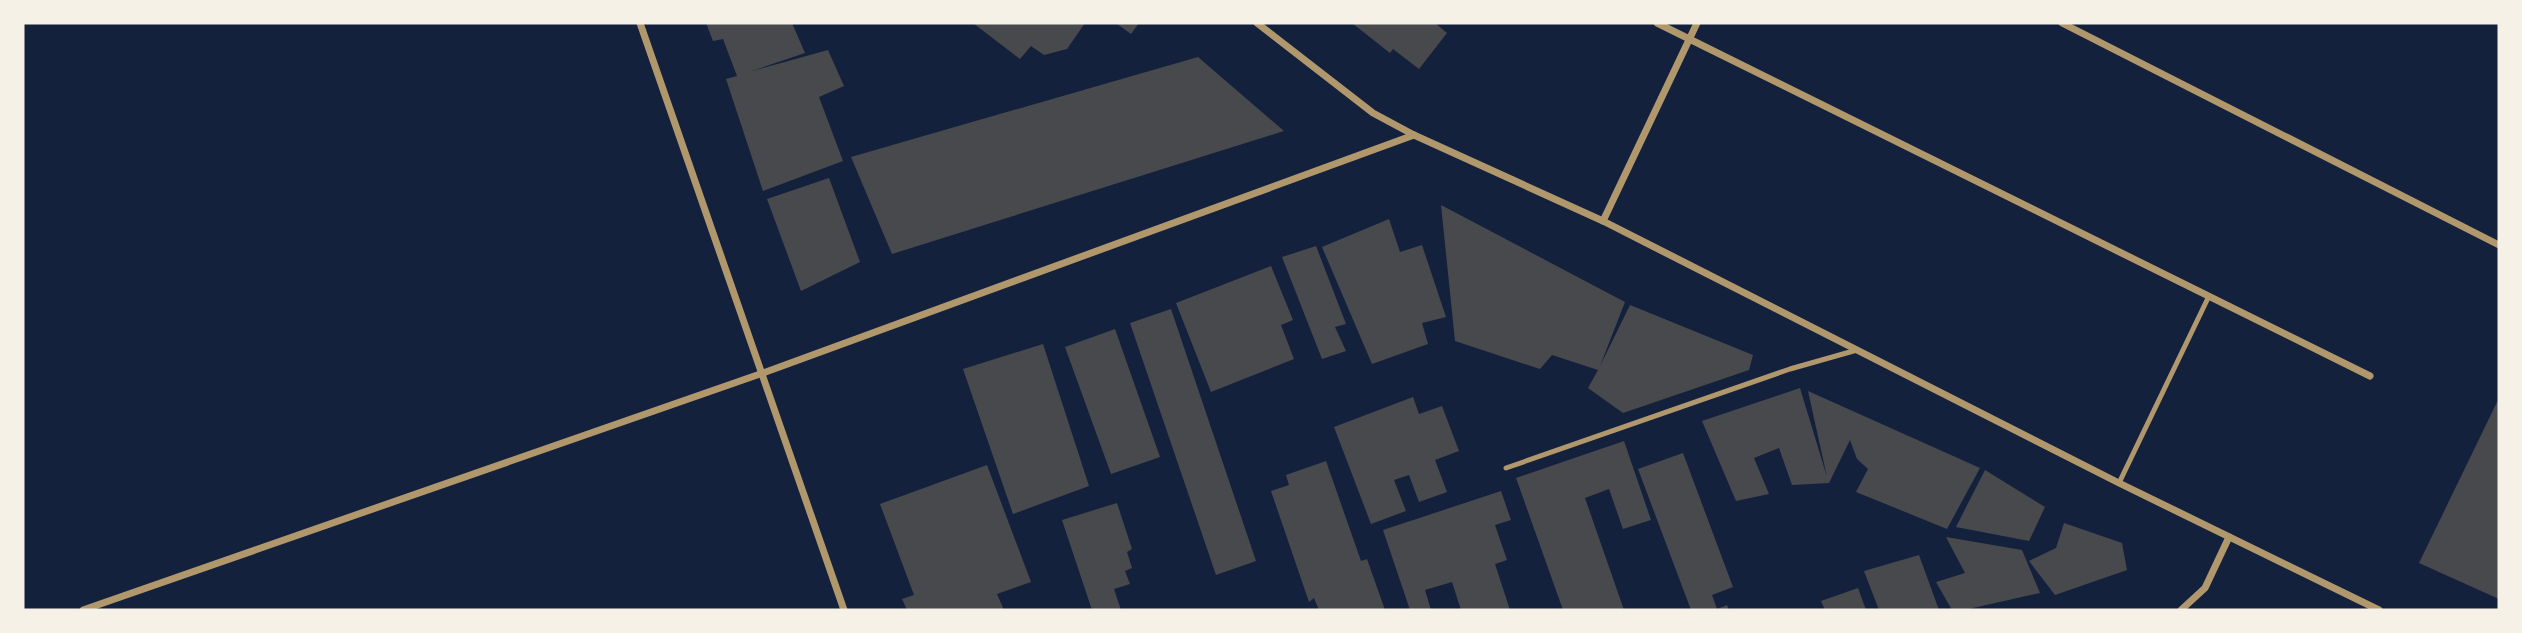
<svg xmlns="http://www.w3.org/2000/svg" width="2522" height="633" viewBox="0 0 2522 633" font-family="'PT Sans Narrow',sans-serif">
<rect width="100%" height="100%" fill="#14213d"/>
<g fill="#48494c">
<path d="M 706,23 L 792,23 L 805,53 L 752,71 L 828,50 L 844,86 L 819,97 L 843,161 L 763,191 L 726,79 L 737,76 L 723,39 L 713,41 Z"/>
<path d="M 973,23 L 1085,23 L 1067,49 L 1044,55 L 1031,46 L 1020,59 Z"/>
<path d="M 1116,23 L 1139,23 L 1131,34 Z"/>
<path d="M 1352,23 L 1435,23 L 1447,33 L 1419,69 L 1393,49 L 1390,53 Z"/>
<path d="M 1198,57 L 1284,131 L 892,254 L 851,157 Z"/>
<path d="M 829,178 L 860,262 L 801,291 L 767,199 Z"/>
<path d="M 1441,205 L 1625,302 L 1600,366 L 1630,305 L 1753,355 L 1749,370 L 1623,413 L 1588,388 L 1598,370 L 1552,355 L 1540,369 L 1455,341 Z"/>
<path d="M 1389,219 L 1400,252 L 1422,245 L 1446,317 L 1422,323 L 1428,344 L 1372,364 L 1322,247 Z"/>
<path d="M 1316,246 L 1346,324 L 1335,327 L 1346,351 L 1322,359 L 1282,257 Z"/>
<path d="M 1271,266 L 1293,320 L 1281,325 L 1294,359 L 1211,392 L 1176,303 Z"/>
<path d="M 1171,309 L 1256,561 L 1216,575 L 1130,323 Z"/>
<path d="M 1115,329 L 1160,457 L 1111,474 L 1065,347 Z"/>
<path d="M 1043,344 L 1089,486 L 1013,514 L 963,369 Z"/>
<path d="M 1800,388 L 1827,477 L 1808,391 L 1980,468 L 1947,529 L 1856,492 L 1868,469 L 1857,459 L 1850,440 L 1829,483 L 1792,485 L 1779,448 L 1754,458 L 1769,494 L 1736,501 L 1702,421 Z"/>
<path d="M 1413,397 L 1419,414 L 1442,406 L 1459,451 L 1435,460 L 1447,492 L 1419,502 L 1409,475 L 1394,480 L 1406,511 L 1371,524 L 1334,427 Z"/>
<path d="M 2499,398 L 2499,599 L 2419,563 Z"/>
<path d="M 1624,441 L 1651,520 L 1623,529 L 1609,489 L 1585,498 L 1624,610 L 1563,610 L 1516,478 Z"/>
<path d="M 1683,453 L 1733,587 L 1712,595 L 1717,609 L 1727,605 L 1729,610 L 1691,610 L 1638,469 Z"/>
<path d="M 1326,461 L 1361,561 L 1367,559 L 1385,610 L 1319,610 L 1314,598 L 1309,602 L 1271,491 L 1289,485 L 1286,475 Z"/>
<path d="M 987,465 L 1031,582 L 997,594 L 1004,610 L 907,610 L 902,599 L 914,595 L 880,504 Z"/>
<path d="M 1985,470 L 2045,507 L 2029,541 L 1956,527 Z"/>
<path d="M 1501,491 L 1511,520 L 1495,525 L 1507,560 L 1495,564 L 1510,610 L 1461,610 L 1452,582 L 1425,590 L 1431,610 L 1410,610 L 1383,530 Z"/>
<path d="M 1117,503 L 1132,549 L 1127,552 L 1132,568 L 1125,571 L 1130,584 L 1114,589 L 1121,610 L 1092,610 L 1062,520 Z"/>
<path d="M 2064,523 L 2122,543 L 2127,570 L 2055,595 L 2029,561 L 2056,548 Z"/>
<path d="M 1946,537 L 2022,550 L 2040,593 L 1964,610 L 1952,610 L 1936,582 L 1965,573 Z"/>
<path d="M 1919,555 L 1939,610 L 1879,610 L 1864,571 Z"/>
<path d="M 1858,588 L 1866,610 L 1825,610 L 1821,601 Z"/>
</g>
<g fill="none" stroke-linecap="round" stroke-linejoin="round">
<g stroke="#b1986c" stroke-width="5">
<path d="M 1506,468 L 1790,369 L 1857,350"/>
<path d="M 2119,483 L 2209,296"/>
</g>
<g stroke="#b1986c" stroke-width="7">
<path d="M 640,23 L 844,610"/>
<path d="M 1257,23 L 1373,113 L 1414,135 L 1603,221 L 2119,483 L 2379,610"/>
<path d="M 1657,23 L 2370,376"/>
<path d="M 2062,23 L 2499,245"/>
<path d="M 1603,221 L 1697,23"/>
<path d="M 83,610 L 763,373 L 1414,135"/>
<path d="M 2181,610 L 2205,588 L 2229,537"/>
</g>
</g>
<rect width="2522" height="633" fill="none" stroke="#f6f1e7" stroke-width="49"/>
</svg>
